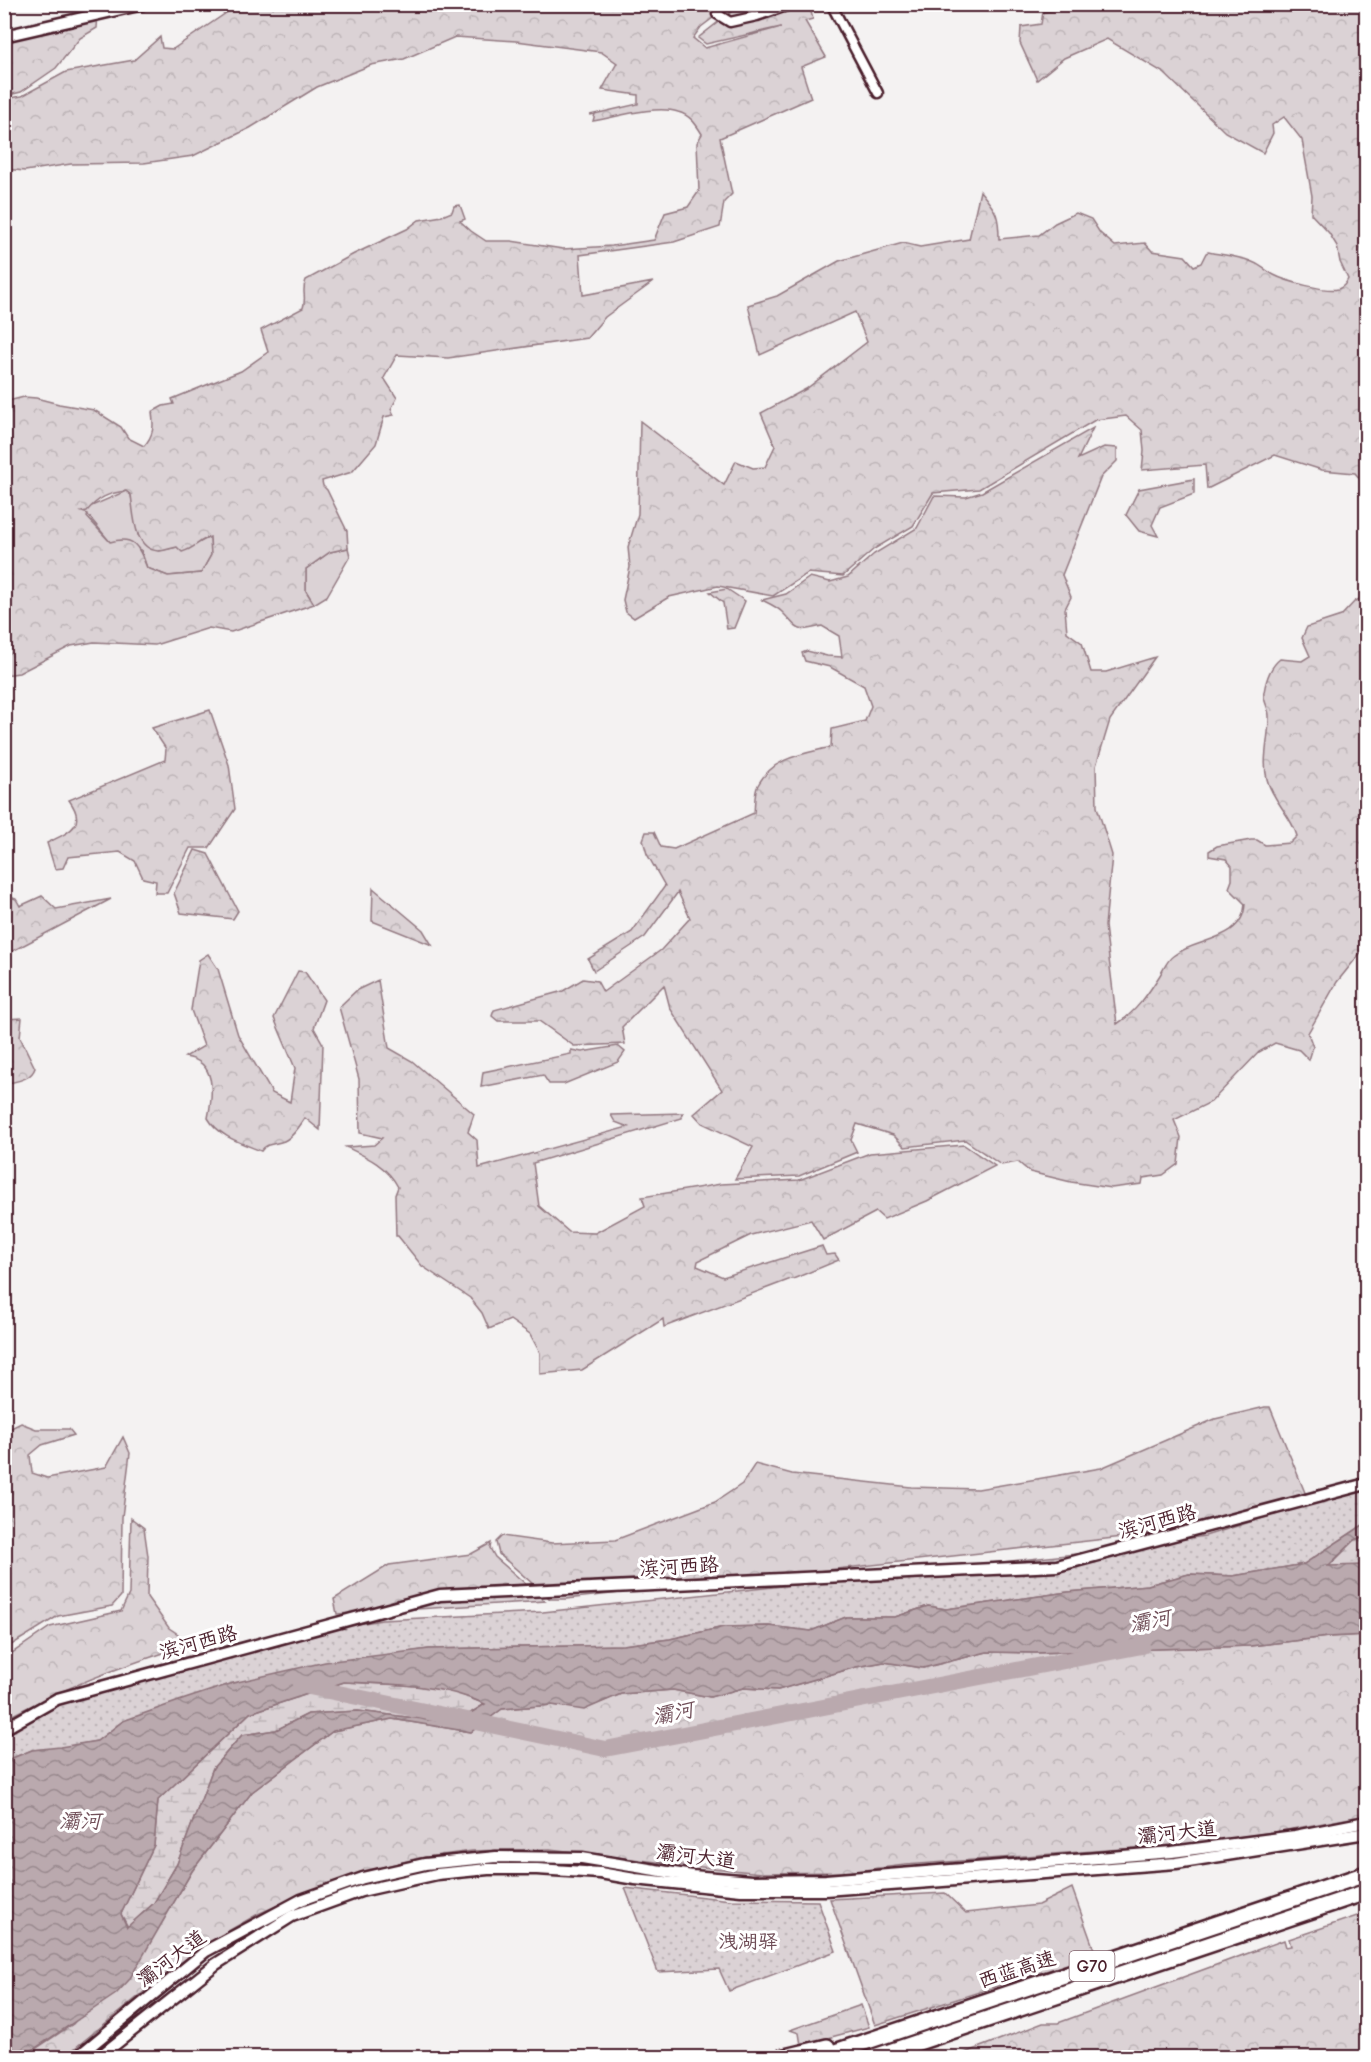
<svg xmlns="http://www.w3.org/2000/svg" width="1371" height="2062" viewBox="0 0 1371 2062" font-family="'Comic Neue','LXGW WenKai TC',sans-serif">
<defs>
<pattern id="forest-crowns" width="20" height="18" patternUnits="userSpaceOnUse" patternTransform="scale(1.5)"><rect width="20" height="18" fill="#dbd2d5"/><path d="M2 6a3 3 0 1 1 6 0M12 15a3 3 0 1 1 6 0" fill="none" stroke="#bdb4b7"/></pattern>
<pattern id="wetland-marsh" width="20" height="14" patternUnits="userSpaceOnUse" patternTransform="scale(1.5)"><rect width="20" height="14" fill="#dbd2d5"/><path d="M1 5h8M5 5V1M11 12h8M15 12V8" fill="none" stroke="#bdb4b7"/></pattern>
<pattern id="park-dots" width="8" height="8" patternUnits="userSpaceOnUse" patternTransform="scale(1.5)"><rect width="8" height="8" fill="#dbd2d5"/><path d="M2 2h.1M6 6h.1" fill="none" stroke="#bdb4b7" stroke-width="1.8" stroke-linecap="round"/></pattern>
<pattern id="water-waves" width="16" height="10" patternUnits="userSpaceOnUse" patternTransform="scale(1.5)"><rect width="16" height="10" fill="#baa9ae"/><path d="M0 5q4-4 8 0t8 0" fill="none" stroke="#99898e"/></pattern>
</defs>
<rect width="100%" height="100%" fill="#f4f2f2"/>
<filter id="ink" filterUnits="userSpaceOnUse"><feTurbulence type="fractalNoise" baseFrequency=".0167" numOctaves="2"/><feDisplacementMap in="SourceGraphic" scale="12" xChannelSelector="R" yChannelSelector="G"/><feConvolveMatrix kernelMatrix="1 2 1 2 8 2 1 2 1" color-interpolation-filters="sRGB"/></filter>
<g filter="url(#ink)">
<g fill="#dbd2d5" stroke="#927880" stroke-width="1.5">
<path d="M 126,491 L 131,495 L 138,535 L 159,551 L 177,547 L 182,551 L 210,537 L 211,555 L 201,573 L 168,576 L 147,568 L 141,550 L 110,542 L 88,515 L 80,511 Z"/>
<path d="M 348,548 L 350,556 L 327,596 L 314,604 L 306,591 L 306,569 L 330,552 Z"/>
</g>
<g fill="url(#forest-crowns)" stroke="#927880" stroke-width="1.5" fill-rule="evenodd">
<path d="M 1095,4 L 1366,5 L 1366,486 L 1355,473 L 1322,470 L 1275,455 L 1207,489 L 1205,465 L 1142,470 L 1144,451 L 1142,430 L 1126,416 L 1095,420 L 979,489 L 933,493 L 913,526 L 874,549 L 843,576 L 808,573 L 773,596 L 718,586 L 669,597 L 634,618 L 626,612 L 623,600 L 630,567 L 628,547 L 638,514 L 640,421 L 724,485 L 736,461 L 753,468 L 765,467 L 775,446 L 761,413 L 806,389 L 867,342 L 855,312 L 760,355 L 748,305 L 777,296 L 839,261 L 903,243 L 920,247 L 969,239 L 980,191 C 996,211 999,213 999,239 L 1039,235 L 1055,223 L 1076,213 L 1091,219 L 1100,233 L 1115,246 L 1145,243 L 1152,251 L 1185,256 L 1194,266 L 1201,263 L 1206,253 L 1208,252 C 1222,255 1237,256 1250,261 C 1262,265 1264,270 1274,275 C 1285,281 1326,292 1338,289 C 1343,287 1346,284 1348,279 L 1340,262 L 1337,246 L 1329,233 L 1311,214 L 1312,196 L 1302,140 L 1284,117 L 1272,125 L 1273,133 L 1263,153 L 1225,132 L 1164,73 L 1107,39 L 1064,58 L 1037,80 L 1020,43 L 1021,27 L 1041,24 L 1043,12 Z"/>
<path d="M 238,5 L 730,5 L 701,27 L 693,38 L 705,48 L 781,27 L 706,44 L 698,38 L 740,5 L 809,5 L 813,19 L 805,21 L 826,57 L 801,67 L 811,98 L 720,138 L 732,194 L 724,202 L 720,227 L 674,242 L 580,255 L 583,295 L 653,282 L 605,317 L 587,338 L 448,358 L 397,355 L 384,378 L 397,398 L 391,409 L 394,415 L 384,417 L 376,444 L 352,472 L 322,481 L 323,486 L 327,490 L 347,531 L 348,548 L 330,552 L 306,569 L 306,591 L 314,604 L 231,632 L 209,628 L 155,645 L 94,642 L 71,646 L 19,673 L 5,675 L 4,402 L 24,397 L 36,398 L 59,404 L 94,410 L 121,427 L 128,438 L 144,446 C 154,435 154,426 152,412 L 163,406 L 174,404 L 172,399 L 241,371 L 268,352 L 261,330 L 303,308 C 307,296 301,291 306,280 L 354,254 L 407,229 L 419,220 L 442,216 L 452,212 L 454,206 L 460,205 L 465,219 L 460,221 L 471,231 L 486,241 L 511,241 L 563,249 L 612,246 L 654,240 L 665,213 L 688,207 L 699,191 L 697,143 L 702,134 C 696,124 690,115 678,112 C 656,105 616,117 593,121 L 595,114 L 590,115 L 638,104 L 638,95 L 602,90 L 617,63 L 601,52 L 516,41 L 455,37 L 404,59 L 371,65 L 317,87 L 250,128 L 193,156 L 144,163 L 71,164 L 25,171 L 5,169 L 5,99 L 22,96 L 66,72 L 134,60 L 160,37 L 162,48 L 173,49 ZM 126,491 L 131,495 C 134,513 133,549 158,551 C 164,551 171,548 177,547 L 182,552 C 196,548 199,540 210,537 L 211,555 L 201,573 L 168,576 L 147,568 C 139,547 135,535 110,542 L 87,517 L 88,514 L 82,512 L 87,511 C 98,498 108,493 126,491 Z"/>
<path d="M 98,14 L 97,28 L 80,38 L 56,68 L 21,92 L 5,96 L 5,38 Z"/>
<path d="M 1093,428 L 1078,459 L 1104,447 L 1117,448 L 1117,461 L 1101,477 L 1062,575 L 1071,597 L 1065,609 L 1067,632 L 1082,643 L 1091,672 L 1106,672 L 1155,657 L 1110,720 L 1096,766 L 1097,807 L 1112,855 L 1105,926 L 1117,1024 C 1136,1012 1148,994 1160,975 C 1164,969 1167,960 1173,956 C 1195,938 1243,942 1245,904 L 1229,888 L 1232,880 L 1232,866 L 1226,859 L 1209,856 L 1209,851 L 1217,846 L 1251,840 L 1257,840 L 1265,845 L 1290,843 L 1297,836 C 1291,815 1272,800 1267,779 C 1262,759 1269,738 1269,718 C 1270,709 1262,700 1264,692 C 1266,680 1271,666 1280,659 L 1302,661 L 1310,656 L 1302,638 L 1307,627 L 1341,616 L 1355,601 L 1366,596 L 1366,946 L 1337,982 L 1308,1033 L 1313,1047 L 1309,1060 L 1299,1050 L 1275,1043 L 1259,1052 L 1211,1102 L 1174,1120 L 1181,1137 L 1178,1164 L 1163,1175 L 1143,1178 L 1142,1184 L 1111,1188 L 1071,1182 L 1030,1172 L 1018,1162 L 1001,1165 L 965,1140 L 905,1147 L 893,1135 L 857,1124 L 851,1140 L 857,1152 L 799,1176 L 735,1179 L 753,1147 L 702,1123 L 694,1114 L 722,1090 L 670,1008 L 664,985 L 622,1027 L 625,1044 L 574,1046 L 539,1021 L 498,1021 L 492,1016 L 494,1010 L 563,991 L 583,979 L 597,981 L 603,992 L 661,950 L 690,918 L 678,892 L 645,937 L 594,971 L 588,959 L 632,932 L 665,886 L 647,854 L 643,840 L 646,832 L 654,832 L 661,847 L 674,849 L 754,813 C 755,805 754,792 758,785 C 773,757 803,754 831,747 L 832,729 L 865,721 L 871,706 L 864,686 L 830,667 L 805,661 L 802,653 L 807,651 L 827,656 L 842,657 L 839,636 L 822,626 C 794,633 800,630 782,612 C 777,607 768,603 762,600 L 786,594 L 810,577 L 830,582 L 848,577 L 874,554 L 917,528 L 934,496 L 966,497 L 982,492 Z"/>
<path d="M 1194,479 L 1194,494 L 1160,507 L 1152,525 L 1158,536 L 1139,531 L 1126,515 L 1139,489 Z"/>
<path d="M 727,589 L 745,601 L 734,628 L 727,629 L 723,603 L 710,592 Z"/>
<path d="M 210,710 L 229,765 L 235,809 L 209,848 L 190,848 L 167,893 L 155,893 L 156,881 L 143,878 L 135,861 L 120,852 L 68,857 L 63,868 L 55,869 L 47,843 C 69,832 88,826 69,800 L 165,760 L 166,749 L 152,728 Z"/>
<path d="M 195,850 L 208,854 L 238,911 L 233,919 L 181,913 L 174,893 Z"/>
<path d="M 373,888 L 423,930 L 432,945 L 372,921 Z"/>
<path d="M 5,895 L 16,899 L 20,906 L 42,896 L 56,909 L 111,899 L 5,955 Z"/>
<path d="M 208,954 L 218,969 L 238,1035 L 272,1093 L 290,1102 L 295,1068 L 274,1018 L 298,971 L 305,972 L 324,1000 L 314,1028 L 323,1044 L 320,1130 L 305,1118 C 300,1126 293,1137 284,1141 C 275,1145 267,1142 261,1151 C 242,1143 219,1137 208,1118 C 213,1094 217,1061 185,1057 L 204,1046 L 191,1010 L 199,960 Z"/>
<path d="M 378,980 L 389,1048 L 412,1061 L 474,1114 L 468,1132 L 477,1140 L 479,1168 L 628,1127 L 615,1122 L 611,1115 L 683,1113 L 682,1118 L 533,1163 L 539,1206 L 569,1232 L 595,1233 L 645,1206 L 642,1197 L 721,1184 L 799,1180 L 870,1153 L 964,1145 L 995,1166 L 927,1201 L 884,1219 L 876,1212 L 823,1240 L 811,1220 L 751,1235 L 698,1261 L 697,1266 L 723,1277 L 822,1246 L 826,1255 L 835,1254 L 839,1260 L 793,1279 L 791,1279 L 664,1327 L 663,1319 L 582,1370 L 540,1374 L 540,1353 L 530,1334 L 510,1320 L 489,1329 L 482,1313 L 470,1298 L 422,1266 L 398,1236 L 396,1236 L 395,1195 L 398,1187 C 387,1166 367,1157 346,1147 L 374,1145 L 382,1138 L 360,1133 L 359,1079 L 339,1007 L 357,990 Z"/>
<path d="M 22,1018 L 20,1037 L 35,1068 C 31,1080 16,1081 5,1084 L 5,1019 Z"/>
<path d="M 618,1046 L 625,1052 L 618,1062 L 564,1084 L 549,1084 L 543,1075 L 481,1087 L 483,1072 L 571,1054 L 571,1050 L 582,1052 Z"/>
<path d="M 1265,1407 L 1270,1407 L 1306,1495 L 1251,1514 L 1141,1535 L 566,1599 L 550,1599 L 499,1554 L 496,1542 L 502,1536 L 552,1543 L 615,1540 L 715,1502 L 742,1484 L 755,1464 L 792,1474 L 911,1487 L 978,1489 L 1101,1468 L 1215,1419 Z"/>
<path d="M 21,1423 L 36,1429 L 69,1429 L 74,1435 L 42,1445 L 30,1455 L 32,1473 L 47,1478 L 106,1467 L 123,1437 L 130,1453 L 122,1517 L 121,1596 L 112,1606 L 58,1616 L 5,1649 L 5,1431 Z"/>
<path d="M 131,1518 L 144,1528 L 148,1556 L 147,1597 L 169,1628 L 193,1644 C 128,1663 65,1687 5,1719 L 5,1658 L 50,1627 L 121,1611 L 129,1594 Z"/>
<path d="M 491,1543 L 490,1548 L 495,1557 L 545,1601 L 337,1614 L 334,1599 L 389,1565 L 471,1554 Z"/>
<path d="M 1366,1635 L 1366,1815 L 1287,1830 L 1190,1844 L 905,1865 L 848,1872 L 762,1873 L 681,1865 L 550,1849 L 472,1851 L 419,1858 L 362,1872 L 320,1887 L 258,1914 L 218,1937 L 177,1965 L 64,2057 L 22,2058 L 73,2024 L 161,1924 L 192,1871 L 252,1792 L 333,1731 L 392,1719 L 471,1732 L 502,1709 L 552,1705 L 584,1709 L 621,1694 L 673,1690 L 710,1697 L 743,1688 L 778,1690 L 856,1667 L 884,1662 L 923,1668 L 987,1652 L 1035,1653 L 1250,1646 L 1328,1637 Z"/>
<path d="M 1072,1888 L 1096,1955 L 875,2025 L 830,1899 L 945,1893 L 966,1913 L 1038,1905 Z"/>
<path d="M 1366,1913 L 1366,2057 L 954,2057 L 1043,2023 L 1058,2023 L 1284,1940 L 1286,1947 L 1291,1946 L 1289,1939 Z"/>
<path d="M 861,2005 L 869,2027 L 801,2045 L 799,2033 L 790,2030 Z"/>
</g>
<g fill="url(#wetland-marsh)" stroke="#927880" stroke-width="1.5">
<path d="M 1366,1535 L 1366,1565 L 1328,1567 L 1355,1540 Z"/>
<path d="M 344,1682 L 422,1686 L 457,1693 L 485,1704 L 455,1723 L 358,1711 L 308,1714 L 276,1730 L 242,1735 L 213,1768 L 177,1864 L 154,1903 L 128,1927 L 121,1914 L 154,1845 L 158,1800 L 250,1713 Z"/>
</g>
<g fill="url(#park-dots)" stroke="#927880" stroke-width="1.5">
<path d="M 1366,1484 L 1366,1523 L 1305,1564 L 1233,1576 L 1189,1574 L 1148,1585 L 1068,1592 L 946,1609 L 928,1606 L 895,1617 L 846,1617 L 811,1631 L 769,1626 L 724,1627 L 670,1639 L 623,1645 L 429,1649 L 382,1656 L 123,1721 L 97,1741 L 60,1748 L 32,1750 L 5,1761 L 5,1732 L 62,1704 L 174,1664 L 251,1642 L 382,1620 L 543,1612 L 1085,1553 L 1205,1536 L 1334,1496 Z"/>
<path d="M 625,1888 L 731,1900 L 818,1901 L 836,1951 L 729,1991 L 719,1969 L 658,1972 Z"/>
</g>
<path fill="url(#water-waves)" stroke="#8d727a" stroke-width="1.5" fill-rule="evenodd" d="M 1366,1523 L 1366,1535 L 1355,1540 L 1328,1566 L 1366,1565 L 1366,1635 L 1328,1637 L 1250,1646 L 1035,1653 L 987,1652 L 923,1668 L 884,1662 L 856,1667 L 778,1690 L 743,1688 L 710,1697 L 673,1690 L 621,1694 L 584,1710 L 552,1705 L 502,1709 L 471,1732 L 392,1719 L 333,1731 L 252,1792 L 192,1871 L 129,1980 L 116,1994 L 22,2057 L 5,2057 L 5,1761 L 32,1750 L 60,1747 L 97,1741 L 123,1721 L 179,1701 L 233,1683 L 325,1662 L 429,1649 L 623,1645 L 670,1639 L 724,1627 L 769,1626 L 811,1631 L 846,1617 L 895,1617 L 928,1606 L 946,1609 L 1068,1592 L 1148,1585 L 1189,1574 L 1233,1576 L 1304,1564 ZM 344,1682 C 392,1684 441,1684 485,1704 L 455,1723 L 358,1711 L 308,1714 L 276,1730 L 242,1735 L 213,1768 L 177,1864 L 154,1903 L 127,1927 L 121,1914 L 154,1845 L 158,1800 L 250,1713 Z"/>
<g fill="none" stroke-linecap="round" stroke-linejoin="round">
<path stroke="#baa9ae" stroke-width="16" d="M 300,1685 L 605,1749 L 1142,1646"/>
<defs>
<g id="minor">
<path d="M 723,4 L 717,14 L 730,22 L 757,16 L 792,4"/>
<path d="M 831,4 L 878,93"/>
</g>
<g id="tertiary">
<path d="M 4,36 L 143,4"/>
<path d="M 4,1729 L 57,1699 L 440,1595 L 1057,1566 L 1366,1484"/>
<path d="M 76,2058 L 206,1951 L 301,1900 L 363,1878 L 425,1864 L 496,1857 L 582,1858 L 692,1876 L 752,1881 L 826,1880 L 1172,1852 L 1295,1836 L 1366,1822"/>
<path d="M 98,2058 L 216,1964 L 292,1916 L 361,1891 L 437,1874 L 488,1869 L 537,1869 L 600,1873 L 635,1879 L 741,1890 L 825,1890 L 1176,1863 L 1366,1833"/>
</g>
<g id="motorway">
<path d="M 781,2058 L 827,2047"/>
<path d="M 817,2058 L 1366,1874"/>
<path d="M 871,2058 L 1366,1892"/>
</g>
</defs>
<use href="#minor" stroke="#4a1f2b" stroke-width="13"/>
<use href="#tertiary" stroke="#4a1f2b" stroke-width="15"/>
<use href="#motorway" stroke="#4a1f2b" stroke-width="20"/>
<use href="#minor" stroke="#fff" stroke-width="8"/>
<use href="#tertiary" stroke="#fff" stroke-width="10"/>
<use href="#motorway" stroke="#fff" stroke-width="15"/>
</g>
</g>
<g text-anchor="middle" stroke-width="6" stroke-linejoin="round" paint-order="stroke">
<rect fill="#fff" stroke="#80626b" stroke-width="1.5" x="1069.5" y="1951" width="45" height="30" rx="4.5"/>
<g font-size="18" font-weight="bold" fill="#4a1f2b">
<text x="1092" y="1972">G70</text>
</g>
<g font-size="20" fill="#4a1f2b" stroke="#fff">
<text transform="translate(1157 1521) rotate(-15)" y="7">滨河西路</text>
<text transform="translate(679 1566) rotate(-3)" y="7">滨河西路</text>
<text transform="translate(198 1642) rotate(-15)" y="7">滨河西路</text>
<text transform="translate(1177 1832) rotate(-6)" y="7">灞河大道</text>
<text transform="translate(696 1856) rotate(7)" y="7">灞河大道</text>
<text transform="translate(171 1958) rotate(-37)" y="7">灞河大道</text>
<text transform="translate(1017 1969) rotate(-18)" y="7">西蓝高速</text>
</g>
<g font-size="20" fill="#6e4c56" stroke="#fff">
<text x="748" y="1948">洩湖驿</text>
</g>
<g font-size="21" font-style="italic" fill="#714f59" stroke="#fff">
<text transform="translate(1150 1621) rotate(-11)" y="7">灞河</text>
<text transform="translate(673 1713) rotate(-11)" y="7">灞河</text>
<text x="80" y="1828">灞河</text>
</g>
</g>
<rect width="1371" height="2062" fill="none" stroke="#fff" stroke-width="24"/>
<rect x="12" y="12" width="1347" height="2038" fill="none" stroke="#4a1f2b" stroke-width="2" filter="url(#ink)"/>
</svg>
